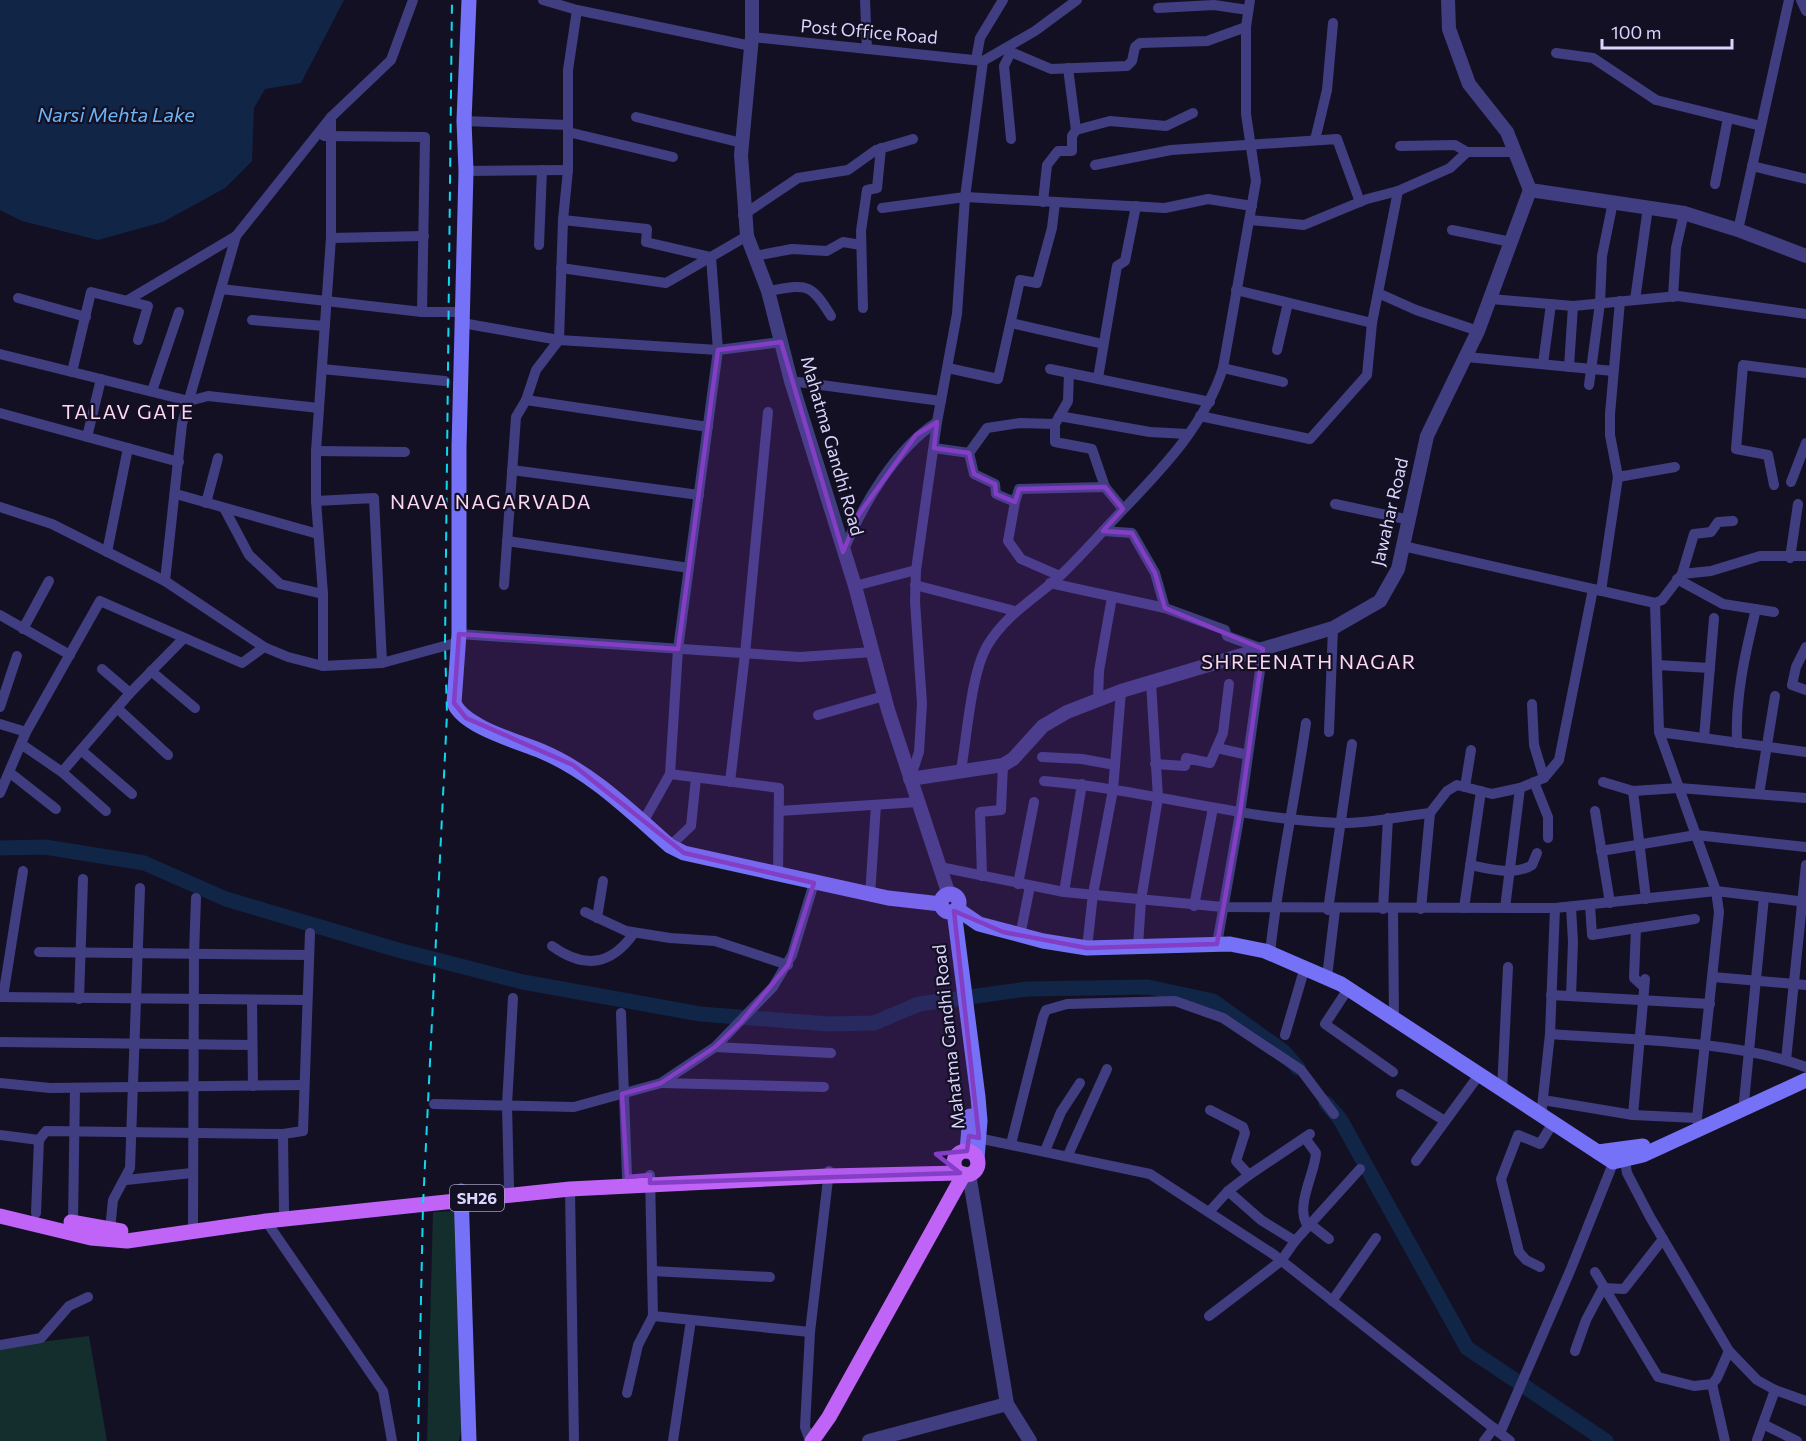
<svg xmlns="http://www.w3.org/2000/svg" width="1806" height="1441" viewBox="0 0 1806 1441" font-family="Commissioner,sans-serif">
<rect width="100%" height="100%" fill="#141024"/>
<g fill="#132e2d">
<path d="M 456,1211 L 464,1417 L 459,1441 L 427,1441 L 433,1212 Z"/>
<path d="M 89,1336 L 107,1441 L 0,1441 L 0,1347 Z"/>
</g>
<path fill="#112547" d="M 0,0 L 344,0 L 301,83 L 265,89 L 254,108 L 252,161 L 225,188 L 163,222 L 98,240 L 22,221 L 0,210 Z"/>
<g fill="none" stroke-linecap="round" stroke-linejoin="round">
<g stroke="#112547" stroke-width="15">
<path d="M 0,848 L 45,847 L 144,863 L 226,899 L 398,950 L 523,982 L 700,1014 L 828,1024 L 874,1023 L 919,1004 L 1027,989 L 1148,987 L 1213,1001 L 1283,1051 L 1298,1068"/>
<path d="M 1326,1103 L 1340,1119 L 1467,1348 L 1606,1441"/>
</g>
<g stroke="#403e81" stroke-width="10">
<path d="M 543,0 L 577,10 L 751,46"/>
<path d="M 865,0 L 867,49"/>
<path d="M 1801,0 L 1806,11"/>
<path d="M 1158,8 L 1214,5 L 1248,10"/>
<path d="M 752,37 L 983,61"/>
<path d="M 1004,49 L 1051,69 L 1127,66 L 1132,61 L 1135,47 L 1140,43 L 1207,41 L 1246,27"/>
<path d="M 1556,53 L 1593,58 L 1656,100 L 1761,126"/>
<path d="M 976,60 L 980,38 L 1003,0"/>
<path d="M 636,117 L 742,143"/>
<path d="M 464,121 L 568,125"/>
<path d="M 1076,130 L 1110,121 L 1166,126 L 1193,113"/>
<path d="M 568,132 L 673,157"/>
<path d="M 324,136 L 425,137 L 422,312"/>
<path d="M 1011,139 L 1004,66 L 1011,52"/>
<path d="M 1315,140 L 1327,90 L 1333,23"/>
<path d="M 1400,146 L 1455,145 L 1467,152"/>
<path d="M 1095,165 L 1171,150 L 1337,139 L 1360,202"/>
<path d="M 1752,166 L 1806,179"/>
<path d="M 466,171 L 568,170"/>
<path d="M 1715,184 L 1728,118"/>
<path d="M 1043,202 L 1047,165 L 1058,151 L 1072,151 L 1072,136 L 1076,130 L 1068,68"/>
<path d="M 882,208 L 965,197 L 1165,208 L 1208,199 L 1252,206"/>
<path d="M 743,215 L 798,178 L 848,170 L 876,150 L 913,139"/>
<path d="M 563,220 L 647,229 L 646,242 L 711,257 L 718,350 L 678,649 L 670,774 L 643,822"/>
<path d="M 1250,220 L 1304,225 L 1367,199 L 1398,191 L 1450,168 L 1467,152 L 1516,152"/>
<path d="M 1452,230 L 1511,242"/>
<path d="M 1738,230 L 1789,0"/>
<path d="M 331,238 L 424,236"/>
<path d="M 539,245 L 542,170"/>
<path d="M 755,256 L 792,249 L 827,251 L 843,242 L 861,245"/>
<path d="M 561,268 L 666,283 L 747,236"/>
<path d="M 221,289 L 422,312 L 463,312"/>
<path d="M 1236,290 L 1372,323"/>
<path d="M 768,291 C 806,285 810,281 831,316"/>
<path d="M 1378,293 L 1416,310 L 1478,331"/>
<path d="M 1673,297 L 1676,248 L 1684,213"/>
<path d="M 18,298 L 86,317"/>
<path d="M 1491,299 L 1573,306 L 1678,296 L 1806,314"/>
<path d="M 128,300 L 236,236 L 331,117 L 391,60 L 413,0"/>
<path d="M 1635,300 L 1648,207"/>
<path d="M 863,308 L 861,231 L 867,190 L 877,188 L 881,148"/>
<path d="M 252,320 L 325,326"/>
<path d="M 462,323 L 559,340 L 718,350 L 781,342"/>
<path d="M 1011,323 L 1103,344"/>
<path d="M 1277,350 L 1288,303"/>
<path d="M 0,354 L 189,401 L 208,396 L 319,408"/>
<path d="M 1467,357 L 1613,371"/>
<path d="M 1543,364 L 1551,304"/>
<path d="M 1569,367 L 1573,306"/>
<path d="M 948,368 L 998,379 L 1020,280 L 1037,283 L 1052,228 L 1055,203"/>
<path d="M 1223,368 L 1283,382"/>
<path d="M 322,369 L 445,381"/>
<path d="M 1050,369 L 1210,402"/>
<path d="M 72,372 L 91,292 L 148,306 L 138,340"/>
<path d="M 1098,378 L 1117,266 L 1125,261 L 1136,206"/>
<path d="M 791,381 L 941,401"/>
<path d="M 1589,385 L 1600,303 L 1602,256 L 1613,202"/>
<path d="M 152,391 L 179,312"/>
<path d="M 526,400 L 708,427"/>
<path d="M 0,413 L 179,462"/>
<path d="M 1059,416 L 1150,432 L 1188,434"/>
<path d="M 1200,416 L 1310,439 L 1367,375 L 1372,323 L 1398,191"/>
<path d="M 1055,424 L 1055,442 L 1092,449 L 1105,487"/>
<path d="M 87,437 L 101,379"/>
<path d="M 934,448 L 969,453 L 974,474 L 995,484 L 996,494 L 1015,502 L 1008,541 L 1021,559 L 1060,576"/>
<path d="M 316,451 L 405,452"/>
<path d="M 969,453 L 987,428 L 1020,423 L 1055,424 L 1068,401 L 1069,373"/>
<path d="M 512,470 L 699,495"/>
<path d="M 1618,477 L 1675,467"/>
<path d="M 1791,482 L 1806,443"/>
<path d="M 1774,485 L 1768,455 L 1736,449 L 1743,365 L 1806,373"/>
<path d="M 176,494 L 318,534"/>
<path d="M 316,501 L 374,498 L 382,663"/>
<path d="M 1015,502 L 1019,489 L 1105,487 L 1123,509"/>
<path d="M 206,503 L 218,458"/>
<path d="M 1335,504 L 1410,520"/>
<path d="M 0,507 L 52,524 L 165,581 L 264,647 L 288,657 L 323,666 L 382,663 L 459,642"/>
<path d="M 224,508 L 249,555 L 280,584 L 323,594"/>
<path d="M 1103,531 L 1132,533 L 1155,573 L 1165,608"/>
<path d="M 507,541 L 689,568"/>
<path d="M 1403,546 L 1655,603 L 1662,600 L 1682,574 L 1711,571 L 1760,556 L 1806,556"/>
<path d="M 107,552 L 128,448"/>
<path d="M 843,552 C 862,506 895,449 937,422"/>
<path d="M 1790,558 L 1798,504"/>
<path d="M 1682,574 L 1694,534 L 1711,532 L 1718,522 L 1733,521"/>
<path d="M 1677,579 L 1723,604 L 1774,612"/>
<path d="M 165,581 L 182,424 L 236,236"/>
<path d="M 1050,583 L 1165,608 L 1225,630 L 1227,636 L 1263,649 L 1240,813 L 1217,944"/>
<path d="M 504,585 L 516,417 L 526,400 L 536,370 L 559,340 L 563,220 L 568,170 L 568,70 L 577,10"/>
<path d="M 915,585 L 1015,611"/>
<path d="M 855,586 L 916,570"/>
<path d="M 1601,591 L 1618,477 L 1610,435 L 1610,414 L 1620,301"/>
<path d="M 1655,603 L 1659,732 L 1716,891 L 1719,912 L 1697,1118 L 1699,1130"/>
<path d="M 0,615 L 70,655"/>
<path d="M 23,629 L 49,581"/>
<path d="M 459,634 L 800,657 L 873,652"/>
<path d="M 1806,647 L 1796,667 L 1792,685 L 1806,690"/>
<path d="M 1657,665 L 1710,668"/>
<path d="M 323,666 L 323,594 L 316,501 L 316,451 L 331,238 L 331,117"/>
<path d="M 102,669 L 130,693"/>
<path d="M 151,671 L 195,708"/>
<path d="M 1098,699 L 1099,671 L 1112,597"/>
<path d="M 1532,704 L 1534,745 L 1544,778"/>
<path d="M 0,707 L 17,656"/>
<path d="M 117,708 L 168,755"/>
<path d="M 818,715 L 884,696"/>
<path d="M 0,724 L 26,732"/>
<path d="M 1329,732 L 1333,628"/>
<path d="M 1659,732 L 1806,752"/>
<path d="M 1704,738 L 1714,618"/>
<path d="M 1737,743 C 1735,697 1745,654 1756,609"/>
<path d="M 21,744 L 62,772 L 106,811"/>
<path d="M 1217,748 L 1248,755"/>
<path d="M 81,750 L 132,794"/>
<path d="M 1042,757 L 1082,759 L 1115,765"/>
<path d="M 1155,764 L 1185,766 L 1186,758 L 1210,763 L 1223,733 L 1229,684"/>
<path d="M 961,770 C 967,736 971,674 987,646 C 1006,614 1036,598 1062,574 C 1082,555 1100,534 1118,515 C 1160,471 1204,427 1223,368 L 1256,181 L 1246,114 L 1246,27 L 1250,0"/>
<path d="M 9,772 L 56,809"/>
<path d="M 62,772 L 130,693 L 184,638"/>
<path d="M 670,774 L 779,788 L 778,875"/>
<path d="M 910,779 L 919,752 L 922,704 L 915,602 L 916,570 L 937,422 L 957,314 L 965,197 L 983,61 L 1035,31 L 1077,0"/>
<path d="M 1044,781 C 1143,789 1239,819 1339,823 C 1368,824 1400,816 1430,813 L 1447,791 L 1457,785 L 1492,794 L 1520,788 L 1544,778 L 1559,760 L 1593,589"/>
<path d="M 730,782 L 745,654 L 768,412"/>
<path d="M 1534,782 L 1548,817 L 1548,838"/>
<path d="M 1603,782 L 1633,791 L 1679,788 L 1806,798"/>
<path d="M 1465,787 L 1471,750"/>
<path d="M 1633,791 L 1646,899"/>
<path d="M 0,793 L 26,732 L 100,601 L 242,663 L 264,647"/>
<path d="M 1759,794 L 1775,696"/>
<path d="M 779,811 L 918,802"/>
<path d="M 1595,811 L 1610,903"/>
<path d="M 670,846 L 691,826 L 696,778"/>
<path d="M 1601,851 L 1696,835 L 1806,847"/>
<path d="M 1470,865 C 1488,869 1515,876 1532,865 L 1537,853"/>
<path d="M 940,867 L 1064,892 L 1223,907 L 1555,908 L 1716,891 L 1806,902"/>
<path d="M 982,876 L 980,812 L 1001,810 L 1003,765"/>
<path d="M 1018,884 L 1034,802"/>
<path d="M 1064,892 L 1082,784"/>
<path d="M 870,895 L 876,805"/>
<path d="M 1590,905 L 1592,935 L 1695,919"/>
<path d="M 1194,906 L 1213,808"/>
<path d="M 1571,907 L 1573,942 L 1571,996"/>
<path d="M 1464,908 L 1481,791"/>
<path d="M 1505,908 L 1520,788"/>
<path d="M 1383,909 L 1388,818"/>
<path d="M 1393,909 L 1394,1020"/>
<path d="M 1421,909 L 1430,813"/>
<path d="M 1328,910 L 1352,744"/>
<path d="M 585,912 L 626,931 L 670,938 L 715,941 L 788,965"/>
<path d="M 597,918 L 603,881"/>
<path d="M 1636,928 L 1634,978 L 1644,987"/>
<path d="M 1020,936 L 1030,886"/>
<path d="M 552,946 C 584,969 611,966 634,933"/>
<path d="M 1138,946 L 1141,900 L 1158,798 L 1151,682"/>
<path d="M 1087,948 L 1093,894 L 1113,790 L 1121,691"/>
<path d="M 39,952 L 309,955"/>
<path d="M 1270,953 C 1278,876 1295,800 1306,723"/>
<path d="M 1327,977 L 1335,910"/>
<path d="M 1713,977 L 1806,985"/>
<path d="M 1348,989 L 1325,1024 L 1393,1072"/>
<path d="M 1551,995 L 1710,1004"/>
<path d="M 0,997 L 307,1000"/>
<path d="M 3,997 L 23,871"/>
<path d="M 79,999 L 83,879"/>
<path d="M 252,1000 L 253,1086"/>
<path d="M 621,1013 L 627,1177"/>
<path d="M 1550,1034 C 1628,1040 1734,1040 1806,1067"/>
<path d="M 1285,1035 L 1305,967"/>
<path d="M 0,1042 L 252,1045"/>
<path d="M 715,1047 L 831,1053"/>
<path d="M 1786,1060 L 1806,865"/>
<path d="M 0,1083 L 50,1088 L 304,1085"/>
<path d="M 661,1083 L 824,1087"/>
<path d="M 75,1088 L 73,1222 L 76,1228"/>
<path d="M 1502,1090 L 1508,967"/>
<path d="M 1401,1094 L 1445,1121"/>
<path d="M 1543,1100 L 1633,1115 L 1697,1118"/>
<path d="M 1744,1102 L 1764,897"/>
<path d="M 434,1104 L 574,1107 L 661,1083 L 715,1047 L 773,987 L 792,955 L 814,883"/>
<path d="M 1210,1110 L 1243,1127 L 1245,1133 L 1236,1161 L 1249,1175"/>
<path d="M 1633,1115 L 1645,979"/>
<path d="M 1541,1116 L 1550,1034 L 1555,908"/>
<path d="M 283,1134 L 284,1211"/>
<path d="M 0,1135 L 39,1140 L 46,1131 L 283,1134 L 303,1131 L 310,933"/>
<path d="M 973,1137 L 1150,1174 L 1273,1254 L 1510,1441"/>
<path d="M 1305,1138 L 1316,1153 C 1315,1174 1294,1207 1308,1226"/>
<path d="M 1011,1144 L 1043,1017 L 1046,1010 L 1067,1004 L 1175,1001 L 1223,1018 L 1301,1070 L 1334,1114"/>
<path d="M 1045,1151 L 1061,1112 L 1080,1083"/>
<path d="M 1068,1155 L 1107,1069"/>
<path d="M 1624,1155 L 1627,1173 L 1650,1217 L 1729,1351 L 1757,1380 L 1775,1390 L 1806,1401"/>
<path d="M 1416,1161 L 1479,1075"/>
<path d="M 126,1180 L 192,1173"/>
<path d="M 509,1187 L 507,1105 L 513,998"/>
<path d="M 570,1189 L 574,1441"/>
<path d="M 1228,1191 L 1261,1220 L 1295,1241"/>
<path d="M 1209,1212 L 1228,1191 L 1249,1175 L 1310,1134"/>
<path d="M 36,1213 L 39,1140"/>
<path d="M 266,1221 L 383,1391 L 392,1441"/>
<path d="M 193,1223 L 194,954 L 196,898"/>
<path d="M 1310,1224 L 1329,1239"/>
<path d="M 110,1230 L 113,1200 L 130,1168 L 140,888"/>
<path d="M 1540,1267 L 1526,1260 L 1519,1252 L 1501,1179 L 1518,1135 L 1540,1144 L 1553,1123"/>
<path d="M 652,1271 L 770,1277"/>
<path d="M 1595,1272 L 1658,1377 L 1694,1386 L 1712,1384 L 1717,1378 L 1729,1351"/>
<path d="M 1332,1301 L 1376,1238"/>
<path d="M 653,1316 L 810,1332"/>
<path d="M 1209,1316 L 1281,1261 L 1295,1241 L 1360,1169"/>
<path d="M 0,1345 L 41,1338 L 69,1306 L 88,1297"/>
<path d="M 1575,1351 L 1586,1320 L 1603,1288 L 1624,1289 L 1663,1239"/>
<path d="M 1712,1384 L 1725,1441"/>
<path d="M 627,1393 L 638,1345 L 653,1316 L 650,1175"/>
<path d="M 1763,1424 L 1797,1441"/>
<path d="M 1500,1433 L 1570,1271 L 1616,1156"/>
<path d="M 1757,1440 L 1775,1390"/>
<path d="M 673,1441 L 691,1320"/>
<path d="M 810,1441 L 805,1427 L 810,1332 L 829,1171"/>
<path d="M 1484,1441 L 1494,1428"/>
</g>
<g stroke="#403e81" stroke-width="14">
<path d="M 752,0 L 752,37 L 741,155 L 747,236 L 768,291 L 791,381 L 855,586 L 888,710 L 949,895"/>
<path d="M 1448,0 L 1449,29 L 1469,84 L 1507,132 L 1530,190 L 1684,213 L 1738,230 L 1806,256"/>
<path d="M 910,779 L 1003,765 L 1013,759 L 1043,726 L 1067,712 L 1121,691 L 1333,628 L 1380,601 L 1398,569 L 1427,436 L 1478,331 L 1530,190"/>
<path d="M 969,1174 L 1007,1404 L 1030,1441"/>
<path d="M 869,1441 L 1007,1404"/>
</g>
<g stroke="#7672f7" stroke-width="15">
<path d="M 469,0 L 464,121 L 466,171 L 459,447 L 459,634 L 454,703 C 464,727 517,741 541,751 C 591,772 629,810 670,846 L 684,853 L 888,898 L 941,904"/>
<circle cx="950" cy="903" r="9"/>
<path d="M 957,909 L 979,924 L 1043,941 L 1087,948 L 1230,944 L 1265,951 L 1341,984 L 1613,1162 L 1643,1155 L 1806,1080"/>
<path d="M 954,911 L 978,1097 L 980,1121 L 977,1159"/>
<path d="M 967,1151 L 970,1116"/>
<path d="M 1598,1152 L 1643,1146"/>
<path d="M 461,1191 L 469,1441"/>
</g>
<g stroke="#c063f7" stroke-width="15">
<circle cx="966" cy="1163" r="12"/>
<path d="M 0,1216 L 91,1238 L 127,1241 L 266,1221 L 570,1189 L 828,1176 L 960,1173"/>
<path d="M 71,1222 L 121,1231"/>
<path d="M 812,1441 L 829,1417 L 964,1174"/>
</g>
<path stroke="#0dd9f1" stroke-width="2" stroke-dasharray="9 8" stroke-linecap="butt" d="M 418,1441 L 423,1205 L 447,714 L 445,644 L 452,0"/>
</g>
<path fill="#843dc5" fill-opacity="0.2" stroke="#843dc5" stroke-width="4.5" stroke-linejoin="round" d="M 781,342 L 843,552 L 859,514 L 890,471 L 916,435 L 937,422 L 934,448 L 969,453 L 974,474 L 995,484 L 996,494 L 1015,502 L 1019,489 L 1105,487 L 1123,509 L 1103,531 L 1132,533 L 1155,573 L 1165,608 L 1263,649 L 1240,813 L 1217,944 L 1087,948 L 1003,932 L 954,911 L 979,1138 L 969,1136 L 967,1151 L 936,1154 L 960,1173 L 650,1183 L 650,1175 L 627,1177 L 622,1094 L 661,1083 L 715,1047 L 741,1022 L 788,965 L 814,883 L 684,853 L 573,765 L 466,718 L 454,703 L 459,634 L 678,649 L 718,350 Z"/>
<g text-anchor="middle" stroke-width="4.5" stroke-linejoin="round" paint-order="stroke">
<rect fill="#141024" stroke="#9f9abc" stroke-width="1.5" x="450" y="1185" width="54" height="26" rx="4.5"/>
<g font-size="16" font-weight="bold" fill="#dad5fd">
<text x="477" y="1204">SH26</text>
</g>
<g font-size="18" fill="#dad5fd" stroke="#141024">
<text transform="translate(869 32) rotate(5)" y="6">Post Office Road</text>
<text transform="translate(832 446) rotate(74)" y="6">Mahatma Gandhi Road</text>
<text transform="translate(1390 512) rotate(-77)" y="6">Jawahar Road</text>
<text transform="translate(949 1037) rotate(-96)" y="6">Mahatma Gandhi Road</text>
</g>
<g font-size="20" font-style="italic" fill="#69b5f7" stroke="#141024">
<text x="116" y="122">Narsi Mehta Lake</text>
</g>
<g font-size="20" letter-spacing="1.5" fill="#fdd7ef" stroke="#141024">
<text x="128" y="419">TALAV GATE</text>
<text x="491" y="509">NAVA NAGARVADA</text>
<text x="1309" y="669">SHREENATH NAGAR</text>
</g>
</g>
<path d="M1602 39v9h130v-9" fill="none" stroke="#dad5fd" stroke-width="3"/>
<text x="1611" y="39" font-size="18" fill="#dad5fd" stroke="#141024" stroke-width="4.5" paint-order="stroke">100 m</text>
</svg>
